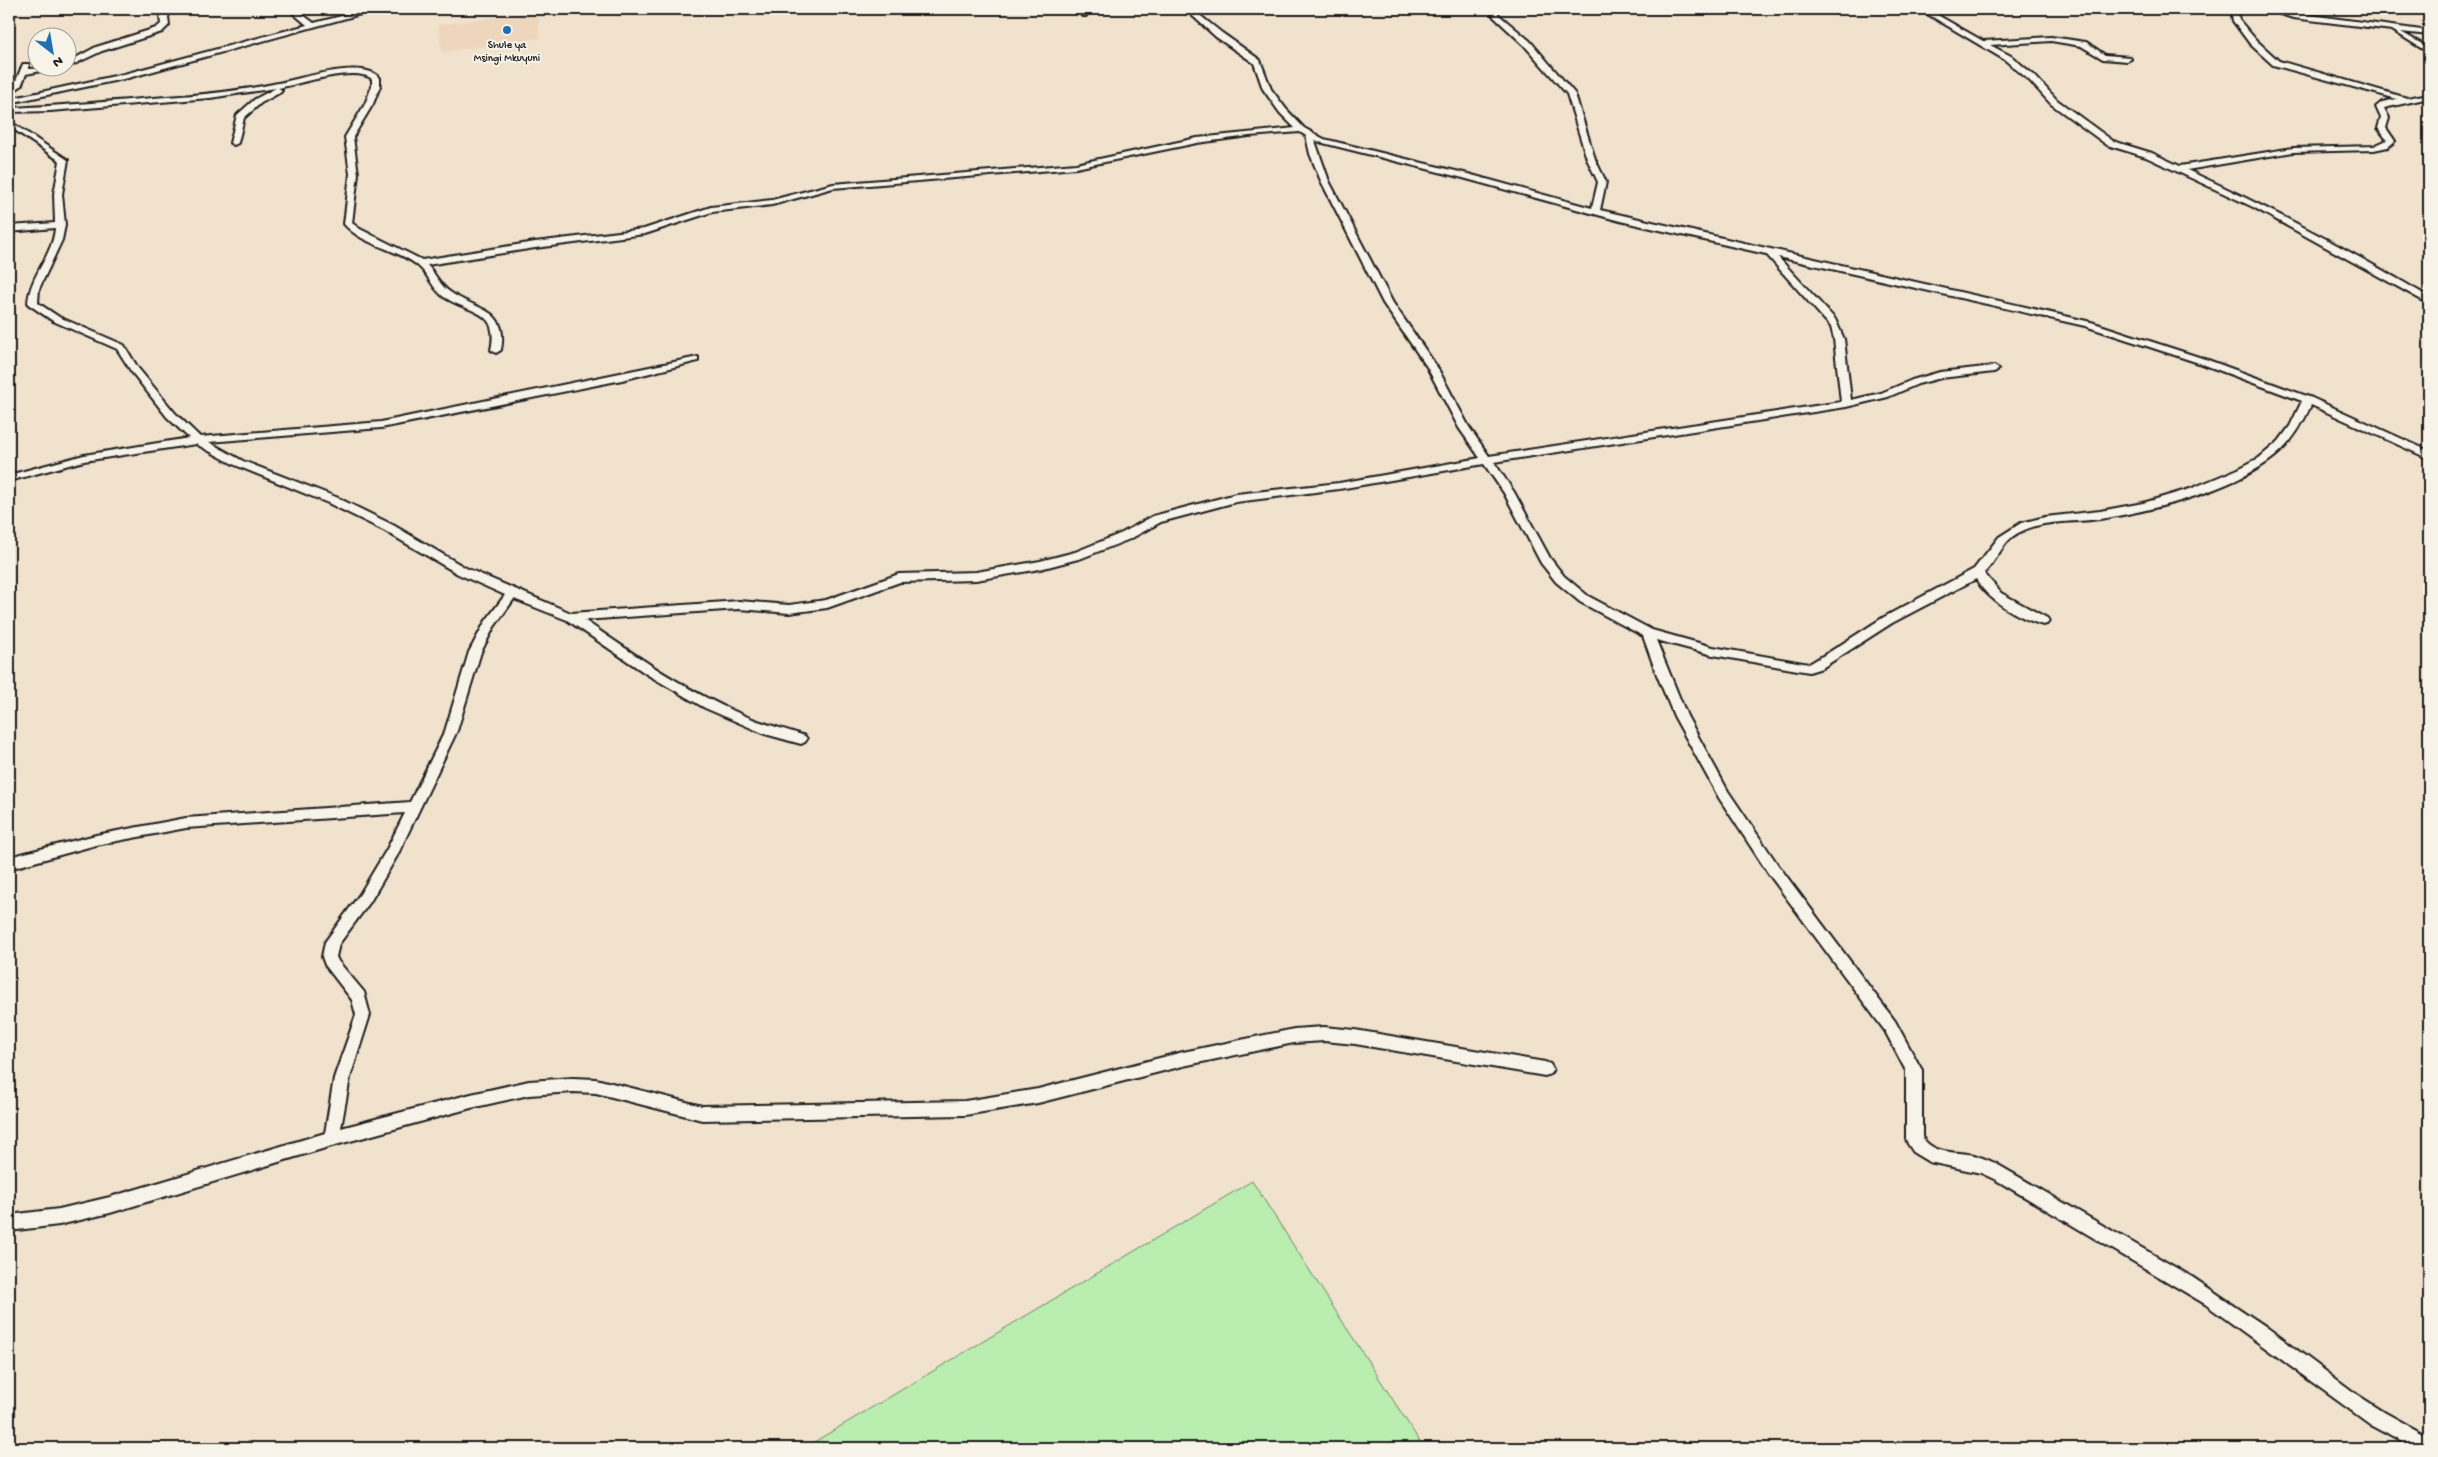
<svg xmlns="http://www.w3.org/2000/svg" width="2438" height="1457" viewBox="0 0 2438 1457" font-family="'Gochi Hand',sans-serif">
<rect width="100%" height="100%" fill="#f1e2ce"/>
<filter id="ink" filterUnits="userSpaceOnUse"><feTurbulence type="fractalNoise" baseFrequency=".02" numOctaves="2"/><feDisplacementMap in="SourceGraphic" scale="10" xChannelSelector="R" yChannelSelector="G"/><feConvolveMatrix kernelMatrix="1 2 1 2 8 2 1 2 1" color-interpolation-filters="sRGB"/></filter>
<g filter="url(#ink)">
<path fill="#edd6bc" d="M 538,12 L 540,38 L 442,52 L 438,25 Z"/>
<path fill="#b9eeb0" stroke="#6a8566" d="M 1252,1181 L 1424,1448 L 804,1448 Z"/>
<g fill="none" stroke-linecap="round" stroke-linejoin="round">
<defs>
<g id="minor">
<path d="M 165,9 L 171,9 L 168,17 L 169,25 L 162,32 L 102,51 L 68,67 L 68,62 L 96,47 L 156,28 L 161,24 L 160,17 Z"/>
<path d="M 288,9 L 295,9 L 314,23 L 369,9 L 379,9 L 128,78 L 9,103 L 9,99 L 124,74 L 307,25 Z"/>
<path d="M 1078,9 L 1084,9 L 1086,16 L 1082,16 Z"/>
<path d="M 1185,9 L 1192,9 L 1222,33 L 1260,60 L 1271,89 L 1286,109 L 1304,128 L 1324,139 L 1468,174 L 1592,208 L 1598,182 L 1587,159 L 1567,94 L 1524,45 L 1494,17 L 1490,9 L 1496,9 L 1499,15 L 1530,41 L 1575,94 L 1595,159 L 1606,182 L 1600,210 L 2091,322 L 2208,360 L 2312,398 L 2429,451 L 2429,458 L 2425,457 L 2311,405 C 2304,421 2295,437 2282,450 C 2243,488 2153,511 2100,519 C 2073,523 2043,519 2018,533 C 2002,542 1997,561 1984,573 L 2001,593 L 2047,618 L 2049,621 L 2047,624 L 2043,625 C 2019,618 1988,601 1976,579 L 1892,623 L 1822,668 L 1809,672 L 1713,655 L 1656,640 L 1687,716 L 1728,791 L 1778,865 L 1895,1021 L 1919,1065 L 1922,1070 L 1922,1137 C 1934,1155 1954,1151 1974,1155 C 1983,1158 1992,1161 2000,1166 L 2192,1277 L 2265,1326 L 2359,1396 L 2384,1412 L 2429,1437 L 2429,1448 L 2414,1448 L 2371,1425 L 2205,1304 L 1996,1180 L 1981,1173 L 1929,1162 L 1914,1153 L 1908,1144 L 1906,1139 L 1906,1071 L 1885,1031 L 1768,873 L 1719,798 L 1674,716 L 1657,675 L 1643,636 L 1580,602 L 1556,582 L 1541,563 L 1504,493 L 1484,464 L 1339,489 L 1236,502 L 1161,522 L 1130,539 L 1082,558 L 1040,569 L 976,580 L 900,582 L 827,608 L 789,613 L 739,609 L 584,620 C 635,655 686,691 743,715 C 763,724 785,729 805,736 L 807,739 L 805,742 L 801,744 L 765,734 L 705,708 L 648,675 L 567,620 L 514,599 L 494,627 L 481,652 L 457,731 L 397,856 L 370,902 L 339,944 L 336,957 L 338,961 L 364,992 L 370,1015 L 350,1078 L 341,1128 L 471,1094 L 529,1081 L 573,1078 L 596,1079 L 702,1106 L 965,1101 L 1038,1089 L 1183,1052 L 1294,1029 L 1324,1027 L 1355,1030 L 1545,1062 L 1550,1064 L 1553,1069 L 1550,1074 L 1545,1076 L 1355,1044 L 1324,1041 L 1294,1043 L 1183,1066 L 1038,1103 L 965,1115 L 702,1120 L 596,1093 L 573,1092 L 529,1095 L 471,1108 L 332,1146 L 110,1213 L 59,1225 L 9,1231 L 9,1215 L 59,1209 L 110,1197 L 325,1133 L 334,1078 L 356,1015 L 352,1000 L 325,965 L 322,957 L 325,942 L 360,894 L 387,849 L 405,813 L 186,828 L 96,845 L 9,869 L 9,857 L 96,835 L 186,818 L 410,802 L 445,731 L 469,652 L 485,622 L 505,595 L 458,574 L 385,531 L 328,503 L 235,465 L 196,444 L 84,461 L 9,481 L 9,475 L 84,455 L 189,438 L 167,417 L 131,371 L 117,349 L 53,321 L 28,304 C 29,276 53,256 55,228 L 9,232 L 9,226 L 55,223 L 54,194 L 60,161 L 9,126 L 9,121 L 68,160 L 62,194 L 65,225 L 62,240 L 39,289 L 38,303 L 59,317 L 124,345 L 138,368 L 175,413 L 200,437 L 381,422 L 698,357 L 698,361 L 622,380 L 381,428 L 209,442 L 243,461 L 336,497 L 393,525 L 466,568 L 571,613 L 739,601 L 789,605 L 826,600 L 899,574 L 976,572 L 1040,561 L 1075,552 L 1122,533 L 1153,516 L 1236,494 L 1339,483 L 1480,458 L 1459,428 L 1427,367 L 1383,303 L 1321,181 L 1310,154 L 1306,136 L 1300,132 L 1249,136 L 1197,143 L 1076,168 L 833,188 L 772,205 L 712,212 L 645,234 L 535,248 L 427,265 C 435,273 440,286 450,292 C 476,311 509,307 501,350 L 496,353 L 491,350 C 500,309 470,314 444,297 C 432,289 429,274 417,265 C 395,248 362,245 344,224 L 350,174 L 345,137 L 365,104 L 372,86 L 372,79 C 356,65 299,84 278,88 L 282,90 L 281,92 L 261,103 L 244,118 L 238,143 L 234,145 L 230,143 L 237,115 L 255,99 L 276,88 L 210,98 L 50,111 L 9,112 L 9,108 C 57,106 105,102 153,98 C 195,95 236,92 278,83 C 301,79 363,58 380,78 L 380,86 L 373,104 L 353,137 L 358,174 L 352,223 L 360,229 L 422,260 L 535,242 L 644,229 L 711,207 L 772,200 L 833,184 L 1076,164 L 1197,138 L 1295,128 L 1280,113 L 1263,89 L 1254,63 L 1216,37 ZM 1315,141 L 1463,178 L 1620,221 L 1766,254 L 1831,327 L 1834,339 L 1841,402 L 1489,456 L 1469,427 L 1437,367 L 1393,303 L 1329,181 ZM 1778,257 L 2085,326 L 2202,364 L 2302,401 L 2290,426 L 2279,441 L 2259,458 L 2238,469 L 2190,489 L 2143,503 L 2100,511 L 2045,517 L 2021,523 L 1999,537 L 1974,569 L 1884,617 L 1831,651 L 1809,664 L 1713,647 L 1652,630 L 1588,596 L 1564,576 L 1550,558 L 1514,492 L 1494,462 L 1846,407 L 1888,397 L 1918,384 L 1941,378 L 1994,372 L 1999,369 L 1994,366 L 1940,372 L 1912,380 L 1881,393 L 1851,400 L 1844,339 L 1835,319 Z"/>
<path d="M 1919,9 L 1927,9 L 1983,41 L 2051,37 L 2086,42 L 2105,55 L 2130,57 L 2131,59 L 2127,61 L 2103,59 L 2081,46 L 2051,41 L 1990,45 L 2011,56 L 2035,76 L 2057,100 L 2113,141 L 2152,153 L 2180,166 L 2293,148 L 2374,146 L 2387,140 L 2378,128 L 2381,118 L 2376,107 L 2382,102 L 2397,99 L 2273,65 L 2250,44 L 2233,21 L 2231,9 L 2237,9 L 2239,20 L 2256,40 L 2279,61 L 2407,98 L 2429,94 L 2429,98 L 2384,108 L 2389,118 L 2386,128 L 2395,141 L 2388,147 L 2374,150 L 2293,152 L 2187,170 C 2270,208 2351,251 2429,297 L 2429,304 L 2253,207 L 2146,157 L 2107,145 L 2051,104 L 2029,80 L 2005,60 Z"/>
<path d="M 2265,9 L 2429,31 L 2429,35 L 2401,32 L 2429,48 L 2429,53 L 2392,30 L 2293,18 Z"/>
<path d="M 23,64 L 29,64 L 28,69 L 56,68 L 26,74 L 21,86 L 9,94 L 9,88 L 15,83 Z"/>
</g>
</defs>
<use href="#minor" stroke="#1c1c1c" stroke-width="4"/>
<use href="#minor" fill="#f7f3e8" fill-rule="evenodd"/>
</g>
</g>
<circle fill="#1f6fb2" stroke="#f7f3e8" stroke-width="2" cx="507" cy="30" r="5"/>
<g text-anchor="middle" stroke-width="4" stroke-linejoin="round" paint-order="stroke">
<g font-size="11" fill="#1c1c1c" stroke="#f7f3e8">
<text x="507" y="48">Shule ya<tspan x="507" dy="13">Msingi Mkuyuni</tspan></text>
</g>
</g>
<rect width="2438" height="1457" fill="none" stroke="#f7f3e8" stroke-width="30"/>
<rect x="15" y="15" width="2408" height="1427" fill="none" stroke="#1c1c1c" stroke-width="2" filter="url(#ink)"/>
<g transform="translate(52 52) rotate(149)"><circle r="24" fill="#f7f3e8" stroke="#9f9d96"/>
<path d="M0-4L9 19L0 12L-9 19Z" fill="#1f6fb2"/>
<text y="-8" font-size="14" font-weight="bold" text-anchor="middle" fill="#1c1c1c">N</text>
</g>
</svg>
